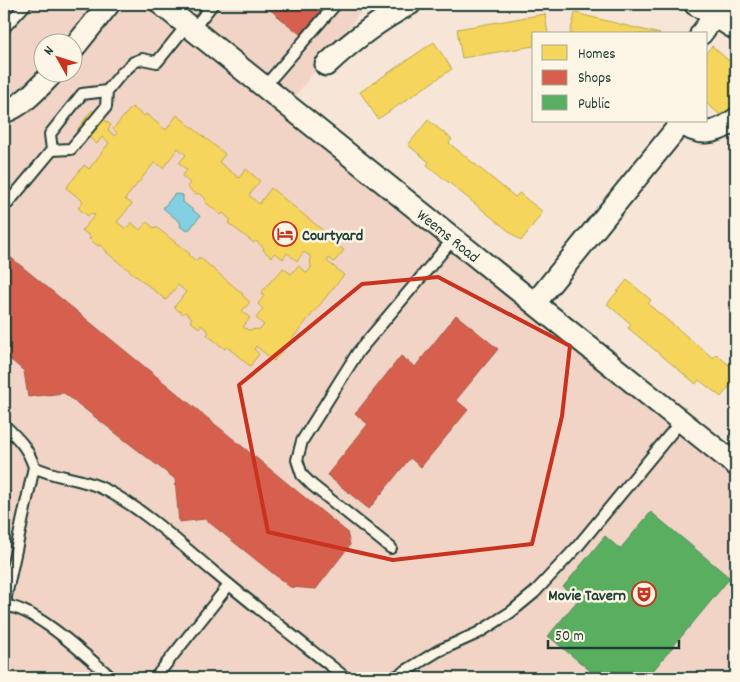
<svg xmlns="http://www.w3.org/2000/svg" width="740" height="682" viewBox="0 0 740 682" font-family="Dekko,sans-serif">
<rect width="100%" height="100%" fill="#f7e6d7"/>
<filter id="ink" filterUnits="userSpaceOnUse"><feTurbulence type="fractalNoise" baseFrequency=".02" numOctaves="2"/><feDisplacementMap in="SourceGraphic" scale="10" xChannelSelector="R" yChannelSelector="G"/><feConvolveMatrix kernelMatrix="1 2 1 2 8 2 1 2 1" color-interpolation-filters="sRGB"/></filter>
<g filter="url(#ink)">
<path fill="#f1d4c6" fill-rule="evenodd" d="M 4,4 L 367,4 L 287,107 L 736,462 L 736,678 L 4,678 ZM 42,42 L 72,42 L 72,72 L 42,72 Z"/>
<path fill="#83d0e2" stroke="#5b959c" d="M 175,194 L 183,195 L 183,202 L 200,216 L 190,229 L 185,230 L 180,226 L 181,223 L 163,208 Z"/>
<g fill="#f6d55c" stroke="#b6a750" fill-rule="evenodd">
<path d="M 575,13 L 660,34 L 570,34 Z"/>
<path d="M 545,14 L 548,34 L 534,34 L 534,46 L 462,58 L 457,29 Z"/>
<path d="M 434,42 L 452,69 L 378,119 L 360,92 Z"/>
<path d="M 712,46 L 736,67 L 736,104 L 724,118 L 706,103 L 706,53 Z"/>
<path d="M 132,107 L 144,116 L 146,114 L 166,130 L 177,115 L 225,154 L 219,162 L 239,178 L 246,169 L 260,181 L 249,195 L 259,204 L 271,188 L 331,237 L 328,241 L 332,244 L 333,242 L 344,250 L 334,262 L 329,258 L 327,261 L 344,275 L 274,361 L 256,346 L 254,349 L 259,354 L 250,366 L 227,347 L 225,349 L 207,335 L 209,332 L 201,325 L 199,328 L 190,321 L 192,318 L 185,312 L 183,314 L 174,307 L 186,292 L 178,285 L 166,300 L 106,252 L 107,251 L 100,245 L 98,246 L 89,239 L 91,237 L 82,230 L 95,215 L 91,213 L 88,216 L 78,208 L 83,201 L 66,188 L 84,165 L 89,169 L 109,143 L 102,137 L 97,144 L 78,128 L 92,110 L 111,125 L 108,130 L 115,136 L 117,133 L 113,129 ZM 178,148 L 186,155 L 179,163 L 187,170 L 182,176 L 190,183 L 187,187 L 196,195 L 198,193 L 206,199 L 204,201 L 221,215 L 223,213 L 231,220 L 228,223 L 254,243 L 256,241 L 264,248 L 263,250 L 271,257 L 275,253 L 283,259 L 287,253 L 297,261 L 304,252 L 310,256 L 311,268 L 307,273 L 298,266 L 291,274 L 283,268 L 276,277 L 275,276 L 261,293 L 264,296 L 258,304 L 263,309 L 256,318 L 264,325 L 260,329 L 248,330 L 243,327 L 250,318 L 242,311 L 250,302 L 242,295 L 243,294 L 199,257 L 196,261 L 189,255 L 190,254 L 156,227 L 155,229 L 147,222 L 140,230 L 131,222 L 126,229 L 117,222 L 132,204 L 125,199 L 155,162 L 163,168 Z"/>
<path d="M 428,120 L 452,139 L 449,143 L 515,197 L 519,193 L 543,212 L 521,241 L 427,165 L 429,162 L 408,145 Z"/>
<path d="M 627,280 L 651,300 L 648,304 L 713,358 L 716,354 L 736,371 L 736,378 L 721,397 L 699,380 L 696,384 L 628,328 L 631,324 L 607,304 Z"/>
</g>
<g fill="#d6604d" stroke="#9f5646">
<path d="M 263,4 L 326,4 L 301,35 Z"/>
<path d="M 4,252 L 347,532 L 350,545 L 316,589 L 290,587 L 205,519 L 179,522 L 175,479 L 64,393 L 28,397 L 24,371 L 4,354 Z"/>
<path d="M 456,315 L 498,349 L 456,400 L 468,410 L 421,467 L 410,458 L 369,509 L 327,475 L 368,424 L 355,414 L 401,356 L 415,367 Z"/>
</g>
<path fill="#5aae61" stroke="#488c54" d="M 651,512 L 730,578 L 647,678 L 599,678 L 548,636 L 578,600 L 563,587 L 605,536 L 620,549 Z"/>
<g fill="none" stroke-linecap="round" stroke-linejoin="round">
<defs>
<g id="lane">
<path d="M 4,28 L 26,4"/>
<path d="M 193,29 L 213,4"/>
<path d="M 264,87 L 336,4"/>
<path d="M 52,150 L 71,149 L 106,107 L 107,91 L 121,74 L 134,62 L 142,59 L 157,62 L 187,25"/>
<path d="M 4,196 L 8,203 L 52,150 L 50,134 L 82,94 L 107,91"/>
<path d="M 4,425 C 19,439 28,448 34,467 L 6,596 L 6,606"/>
<path d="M 34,467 C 58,479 82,477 106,490 C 146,511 180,544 215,573 C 258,609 302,643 346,678"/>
<path d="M 391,548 L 312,485 L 302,475 L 297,460 L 302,441 L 358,352 L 454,238"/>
<path d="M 4,606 C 35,606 88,658 112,678"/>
<path d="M 155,678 L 229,585"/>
<path d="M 394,678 L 438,651 L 478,633 L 511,612 L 534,593 L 578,546 L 681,421"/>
</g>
<g id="street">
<path id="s1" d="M 161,4 L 736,465"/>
<path d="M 695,4 L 736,29"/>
<path d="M 701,34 L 724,4"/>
<path d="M 72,50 L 109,4"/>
<path d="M 326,65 C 352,41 379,20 410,4"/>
<path d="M 4,112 C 24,105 39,87 54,72"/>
<path d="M 679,121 C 699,138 717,134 736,119"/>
<path d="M 535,303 L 681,123"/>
</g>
</defs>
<use href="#lane" stroke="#1f3d34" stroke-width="14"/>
<use href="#street" stroke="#1f3d34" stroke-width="25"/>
<use href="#lane" stroke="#fcf5e5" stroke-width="10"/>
<use href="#street" stroke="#fcf5e5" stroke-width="21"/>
</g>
</g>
<path fill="none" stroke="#c8321e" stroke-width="4" stroke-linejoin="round" d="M 438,277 L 570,346 L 562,416 L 532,544 L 393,560 L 268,532 L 239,385 L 362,284 Z"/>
<defs>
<symbol id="hotel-ring" viewBox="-11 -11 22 22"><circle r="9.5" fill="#fcf5e5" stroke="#c8321e" stroke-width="1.5"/><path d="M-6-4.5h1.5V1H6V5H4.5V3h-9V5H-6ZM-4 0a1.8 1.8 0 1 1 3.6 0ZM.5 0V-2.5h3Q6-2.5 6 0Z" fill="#c8321e"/></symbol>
<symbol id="theatre-ring" viewBox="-11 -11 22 22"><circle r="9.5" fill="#fcf5e5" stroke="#c8321e" stroke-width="1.5"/><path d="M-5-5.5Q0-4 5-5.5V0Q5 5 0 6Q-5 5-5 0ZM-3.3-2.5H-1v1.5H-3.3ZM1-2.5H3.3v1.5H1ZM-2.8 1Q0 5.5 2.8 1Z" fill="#c8321e"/></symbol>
</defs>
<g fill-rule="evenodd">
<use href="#hotel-ring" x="271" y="220" width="28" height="28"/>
<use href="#theatre-ring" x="630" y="580" width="28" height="28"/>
</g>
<g text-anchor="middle" stroke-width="5" stroke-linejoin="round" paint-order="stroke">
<g font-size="16" font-weight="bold" fill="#1f3d34" stroke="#fcf5e5" text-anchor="start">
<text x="302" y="240">Courtyard</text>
<text x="626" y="600" text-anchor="end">Movie Tavern</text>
</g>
<g font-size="16" fill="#1f3d34" stroke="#fcf5e5">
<text dy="6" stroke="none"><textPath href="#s1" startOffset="369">Weems Road</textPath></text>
</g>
</g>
<rect width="740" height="682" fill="none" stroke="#fcf5e5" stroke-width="20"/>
<rect x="10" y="10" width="720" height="662" fill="none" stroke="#1f3d34" stroke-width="2" filter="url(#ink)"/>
<rect x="532" y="32" width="175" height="90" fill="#fcf5e5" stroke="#a4ab9e"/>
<rect x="542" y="45" width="25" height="15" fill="#f6d55c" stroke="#a4ab9e"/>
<text x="578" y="58" font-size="15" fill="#1f3d34">Homes</text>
<rect x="542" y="70" width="25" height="15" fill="#d6604d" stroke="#a4ab9e"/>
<text x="578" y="82" font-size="15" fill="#1f3d34">Shops</text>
<rect x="542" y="95" width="25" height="15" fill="#5aae61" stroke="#a4ab9e"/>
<text x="578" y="108" font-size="15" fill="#1f3d34">Public</text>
<g transform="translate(58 58) rotate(309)"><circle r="24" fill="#fcf5e5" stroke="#a4ab9e"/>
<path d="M0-4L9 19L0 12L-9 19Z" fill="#c8321e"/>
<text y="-8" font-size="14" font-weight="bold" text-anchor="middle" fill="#1f3d34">N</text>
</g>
<path d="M548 640v8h131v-8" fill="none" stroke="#1f3d34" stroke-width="2.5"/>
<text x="555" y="640" font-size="15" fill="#1f3d34" stroke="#fcf5e5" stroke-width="4" paint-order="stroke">50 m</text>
</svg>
